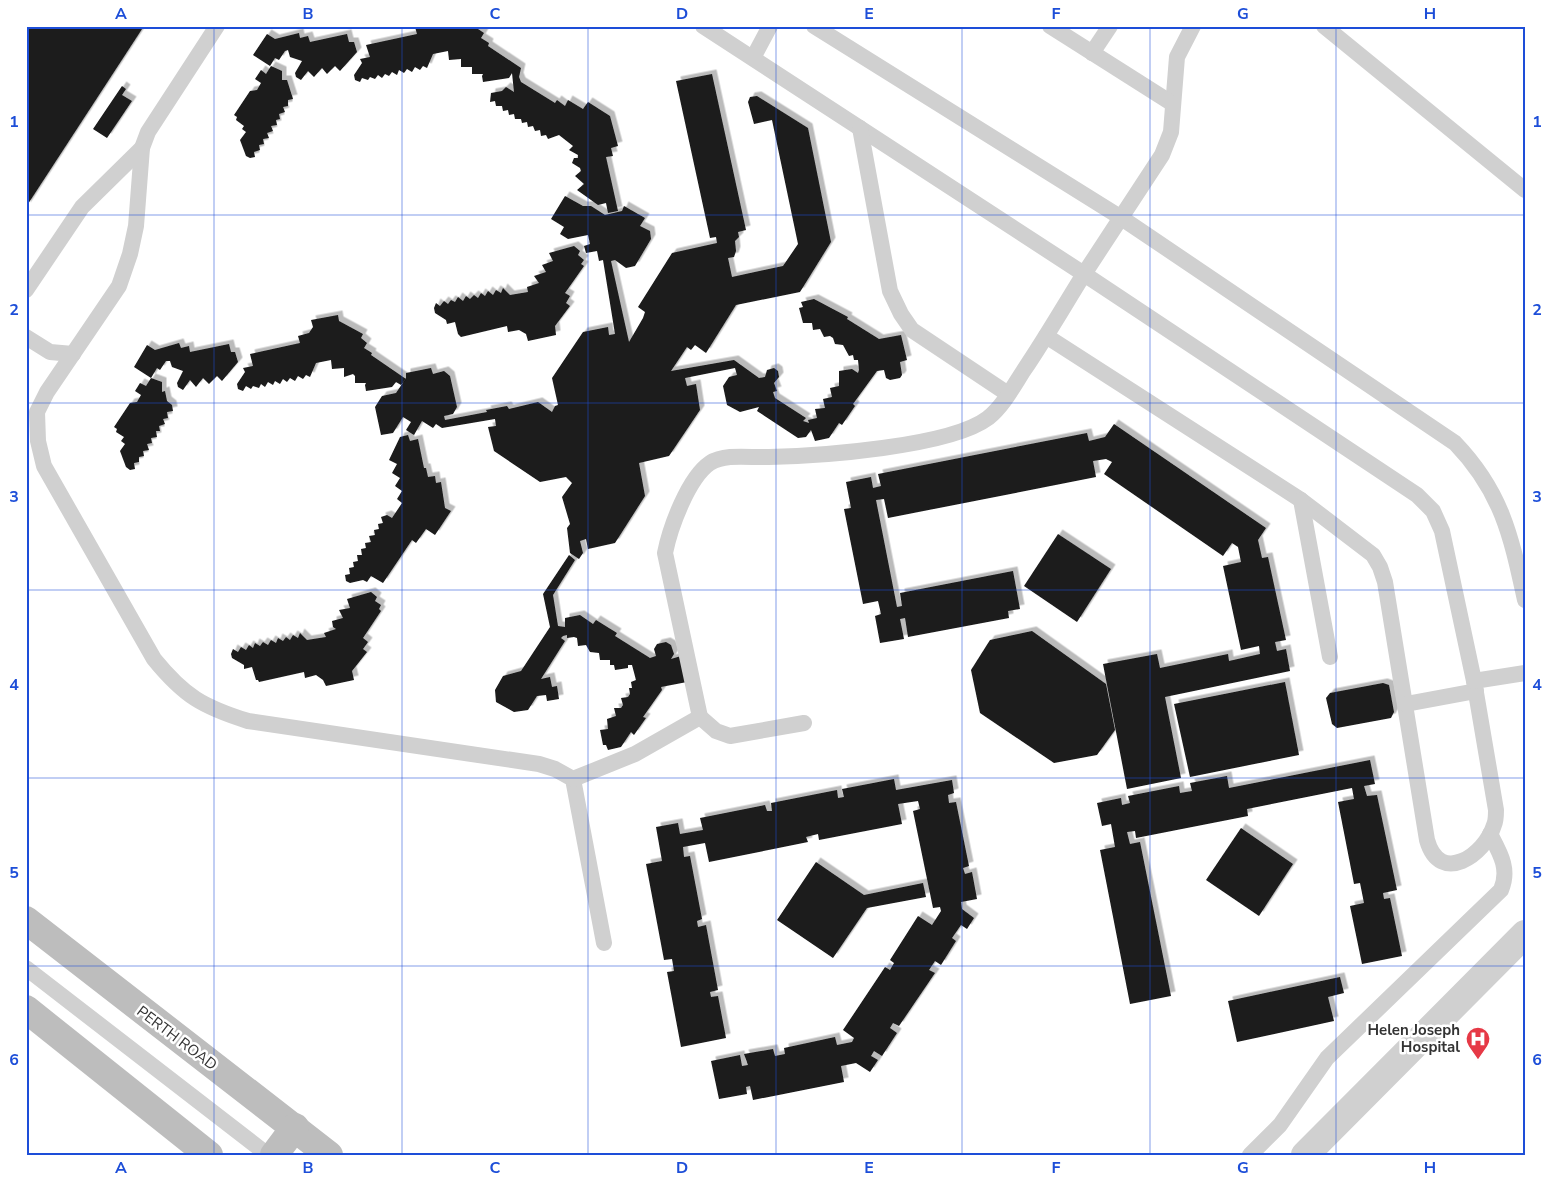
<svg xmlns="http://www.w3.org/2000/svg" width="1551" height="1181" viewBox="0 0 1551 1181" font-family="'Nunito Sans',sans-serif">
<defs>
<filter id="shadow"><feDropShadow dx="4.5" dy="-4.5" stdDeviation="0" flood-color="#0004"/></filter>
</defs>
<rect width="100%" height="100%" fill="#fff"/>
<g fill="#1a1a1a" filter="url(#shadow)">
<path d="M 26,26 L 144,26 L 26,207 Z"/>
<path d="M 418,26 L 480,26 L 478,29 L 484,33 L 481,38 L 489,43 L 488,46 L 521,68 L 519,77 L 521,82 L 555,103 L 557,100 L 565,106 L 568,100 L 583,109 L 588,102 L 610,116 L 618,146 L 611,148 L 613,156 L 606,157 L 618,211 L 608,213 L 606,203 L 598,205 L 577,190 L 584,184 L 575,176 L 581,171 L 580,168 L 572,163 L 574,158 L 578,158 L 578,155 L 569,150 L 573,146 L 559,135 L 548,139 L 546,135 L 541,136 L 540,130 L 535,131 L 533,126 L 528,127 L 527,122 L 522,123 L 521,119 L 515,119 L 514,114 L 509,115 L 508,110 L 503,111 L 502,106 L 496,106 L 495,101 L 490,102 L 491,93 L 502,91 L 506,87 L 514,92 L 512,73 L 509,78 L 483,82 L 482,76 L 483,74 L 472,74 L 472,67 L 461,67 L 461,59 L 449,60 L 448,51 L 433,54 L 427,68 L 423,66 L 420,70 L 415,67 L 412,72 L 407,69 L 404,73 L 399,70 L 397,75 L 392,72 L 389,76 L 385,74 L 382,78 L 378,75 L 375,79 L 370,77 L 368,80 L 362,78 L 360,82 L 355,80 L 354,75 L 362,63 L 360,59 L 370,57 L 366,45 L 417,34 L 415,27 Z"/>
<path d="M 299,33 L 300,38 L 308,36 L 310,42 L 347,34 L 349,42 L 354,42 L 357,52 L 340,71 L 335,66 L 327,74 L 322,68 L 314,77 L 308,71 L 301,80 L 296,77 L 295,73 L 302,61 L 290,57 L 288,50 L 285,51 L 279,60 L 275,58 L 270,66 L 253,55 L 267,34 L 275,39 Z"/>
<path d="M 271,66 L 282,71 L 282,80 L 287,80 L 293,99 L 288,100 L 288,106 L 283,107 L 285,112 L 279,114 L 280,119 L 276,120 L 277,125 L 271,126 L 273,131 L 267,133 L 269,138 L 263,139 L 264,144 L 259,145 L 260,150 L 254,152 L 255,157 L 250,158 L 246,156 L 240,140 L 246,132 L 242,129 L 244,126 L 236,120 L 237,117 L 234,115 L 250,91 L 257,90 L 261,83 L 255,79 L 261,70 L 266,74 Z"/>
<path d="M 712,74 L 746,230 L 738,232 L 739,237 L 735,241 L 736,251 L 734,257 L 728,258 L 732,277 L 783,266 L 798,244 L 772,120 L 754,124 L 748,102 L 750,97 L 757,96 L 808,128 L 831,242 L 800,292 L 736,305 L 706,353 L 695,345 L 691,350 L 687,347 L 671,371 L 734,360 L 759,378 L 765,377 L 767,370 L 774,368 L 778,371 L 779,377 L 774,383 L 777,391 L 773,392 L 775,398 L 806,418 L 803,421 L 809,423 L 808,420 L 817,418 L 815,409 L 825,408 L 823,399 L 832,397 L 830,388 L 839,386 L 839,371 L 852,369 L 858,373 L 859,370 L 858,360 L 854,360 L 853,355 L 849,356 L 843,345 L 835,344 L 833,338 L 830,336 L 824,337 L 820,329 L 813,330 L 812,323 L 803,323 L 799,308 L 803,307 L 801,302 L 814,299 L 848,317 L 847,319 L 879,339 L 901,335 L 907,360 L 900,362 L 902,375 L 900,378 L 890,380 L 886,378 L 884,370 L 877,371 L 853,404 L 855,406 L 842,425 L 839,423 L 829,438 L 815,441 L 811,430 L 806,437 L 798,438 L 757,411 L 759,407 L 740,412 L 727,405 L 723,386 L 729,377 L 737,375 L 735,368 L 685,378 L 687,386 L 696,384 L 700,410 L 669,456 L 639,463 L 645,496 L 615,543 L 588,549 L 586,539 L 580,541 L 583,553 L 579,559 L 570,553 L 567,528 L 570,524 L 562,497 L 572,483 L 566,477 L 540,482 L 494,451 L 488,427 L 496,426 L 495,419 L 442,428 L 436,424 L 433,428 L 422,421 L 414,435 L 406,430 L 411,422 L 403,417 L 393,433 L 381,435 L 375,407 L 382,396 L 396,393 L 406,378 L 406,373 L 431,368 L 433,374 L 444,371 L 450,376 L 457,407 L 453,414 L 444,416 L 445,420 L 487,412 L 486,410 L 507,406 L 509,409 L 538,402 L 552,412 L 555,406 L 558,405 L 552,378 L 583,332 L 608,327 L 609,335 L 615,334 L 603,260 L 599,261 L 597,251 L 586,253 L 584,246 L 590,244 L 588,235 L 568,239 L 560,234 L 564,227 L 551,219 L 565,196 L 583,206 L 591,206 L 605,215 L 622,211 L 624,206 L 645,218 L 640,226 L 650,231 L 651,239 L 635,266 L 626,268 L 615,260 L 611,261 L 629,342 L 643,318 L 645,312 L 638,307 L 672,253 L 717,243 L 716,237 L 710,238 L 676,81 Z"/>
<path d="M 122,86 L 126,89 L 122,95 L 132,101 L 107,138 L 93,129 Z"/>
<path d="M 574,246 L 580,251 L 578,255 L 584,260 L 581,264 L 584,266 L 565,293 L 570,296 L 566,303 L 570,306 L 555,326 L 556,335 L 528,341 L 526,334 L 519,330 L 508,332 L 507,326 L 461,337 L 458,334 L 455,322 L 447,324 L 446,320 L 435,313 L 434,308 L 436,303 L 440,306 L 444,301 L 448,304 L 451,300 L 455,302 L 458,297 L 463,301 L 466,296 L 470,299 L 474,295 L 478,298 L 481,293 L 485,296 L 488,291 L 493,295 L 496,290 L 501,293 L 503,288 L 510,295 L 528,292 L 527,287 L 539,283 L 534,276 L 546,272 L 542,265 L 553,261 L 549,253 Z"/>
<path d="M 338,315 L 339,321 L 363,334 L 361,338 L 367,343 L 364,348 L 372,353 L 371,355 L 406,379 L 401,385 L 396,382 L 392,387 L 366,391 L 365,385 L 366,383 L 355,383 L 355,376 L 353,374 L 344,377 L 344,368 L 332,369 L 331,360 L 316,363 L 310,377 L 306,375 L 303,379 L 298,376 L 295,381 L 290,378 L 287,382 L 283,379 L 280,384 L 275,381 L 273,385 L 268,382 L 265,387 L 261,384 L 259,388 L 253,386 L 251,389 L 246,386 L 243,391 L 238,389 L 237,384 L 245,372 L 243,368 L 253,366 L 250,354 L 300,343 L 298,336 L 309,333 L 313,327 L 311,320 Z"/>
<path d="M 179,343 L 181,348 L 189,346 L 190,352 L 229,344 L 231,352 L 235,352 L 238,362 L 222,381 L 217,376 L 209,384 L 203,378 L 196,387 L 190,380 L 183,390 L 178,387 L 177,383 L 183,371 L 172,367 L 170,361 L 166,361 L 160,370 L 157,368 L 151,378 L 134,367 L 147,345 L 155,350 Z"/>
<path d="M 151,378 L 162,382 L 162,392 L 165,391 L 167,401 L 172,405 L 173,411 L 167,412 L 168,418 L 163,419 L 165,424 L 159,426 L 160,431 L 156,431 L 157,437 L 151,438 L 152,443 L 147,444 L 149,450 L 143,451 L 144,456 L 139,457 L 139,462 L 134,463 L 135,469 L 130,470 L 126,467 L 120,451 L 125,444 L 121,441 L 124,437 L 116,432 L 117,429 L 114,427 L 130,403 L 137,402 L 141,395 L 135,391 L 140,383 L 146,386 Z"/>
<path d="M 1114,424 L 1266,528 L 1258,540 L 1262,558 L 1268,557 L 1286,640 L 1275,642 L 1277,651 L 1286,649 L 1290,671 L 1165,697 L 1181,778 L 1127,789 L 1103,664 L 1157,654 L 1160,668 L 1228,654 L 1229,661 L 1260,654 L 1259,646 L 1241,650 L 1223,566 L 1241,562 L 1238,547 L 1232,543 L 1223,556 L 1104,474 L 1112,462 L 1106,459 L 1093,461 L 1096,477 L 888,518 L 884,499 L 876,500 L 897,607 L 902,606 L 900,593 L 1013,571 L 1020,609 L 1008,611 L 1009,618 L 908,637 L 905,618 L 900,619 L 904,639 L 880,643 L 875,616 L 881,614 L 878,601 L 863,604 L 844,509 L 851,508 L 846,482 L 871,477 L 873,488 L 881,486 L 878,474 L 1087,433 L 1089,441 L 1105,437 Z"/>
<path d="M 408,435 L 410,441 L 418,439 L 424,468 L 426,468 L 428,477 L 435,476 L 436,483 L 441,482 L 445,508 L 451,511 L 435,535 L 426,529 L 416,543 L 412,540 L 383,583 L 371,576 L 367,582 L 363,580 L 350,583 L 346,581 L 345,575 L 350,574 L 349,568 L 354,567 L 353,562 L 358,561 L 357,555 L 362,555 L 361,549 L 366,548 L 365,543 L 371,542 L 369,536 L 375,535 L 374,530 L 379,529 L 378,524 L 383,523 L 381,517 L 387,515 L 392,518 L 402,503 L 397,499 L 402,491 L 395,486 L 400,478 L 392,473 L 397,464 L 389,460 L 400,437 Z"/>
<path d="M 1058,534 L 1111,569 L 1077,622 L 1024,586 Z"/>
<path d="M 569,555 L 575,560 L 553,595 L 558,626 L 565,627 L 565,618 L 580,615 L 593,624 L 596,620 L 617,633 L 615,636 L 650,658 L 656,656 L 654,649 L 657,644 L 666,642 L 671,645 L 674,654 L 671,659 L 681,656 L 687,682 L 661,687 L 662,690 L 643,717 L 646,718 L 634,735 L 631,732 L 621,747 L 608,750 L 606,745 L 603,745 L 600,730 L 608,729 L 607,719 L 616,716 L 614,708 L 621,708 L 623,705 L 621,698 L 628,697 L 630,694 L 629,688 L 632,688 L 631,682 L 636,680 L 632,665 L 628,665 L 628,668 L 615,670 L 614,665 L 610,665 L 610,660 L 600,660 L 599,653 L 590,652 L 586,645 L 578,646 L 577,638 L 574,637 L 567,638 L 567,635 L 563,636 L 561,638 L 565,641 L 541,679 L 550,677 L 552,687 L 557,686 L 559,699 L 547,701 L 546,695 L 537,696 L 528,710 L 514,712 L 496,702 L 495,690 L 503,676 L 521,671 L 550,627 L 543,594 Z"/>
<path d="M 371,592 L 377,597 L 375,601 L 381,605 L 379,609 L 381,611 L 363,638 L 368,642 L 363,649 L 367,652 L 352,671 L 354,680 L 326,686 L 323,680 L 316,675 L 305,678 L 304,672 L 259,682 L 258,680 L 256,680 L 252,667 L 244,669 L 244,665 L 232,658 L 231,654 L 233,649 L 238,652 L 241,647 L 246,650 L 249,645 L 253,648 L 255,643 L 260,646 L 263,642 L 268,645 L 271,640 L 276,643 L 278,638 L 283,641 L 286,637 L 290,640 L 293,635 L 298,638 L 300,633 L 307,640 L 326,637 L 324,633 L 336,629 L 333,627 L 332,621 L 343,618 L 339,610 L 350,608 L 347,599 Z"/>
<path d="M 1032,631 L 1106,684 L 1115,730 L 1097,755 L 1054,763 L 980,713 L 971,670 L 990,640 Z"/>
<path d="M 1285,682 L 1299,755 L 1190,777 L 1174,704 Z"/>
<path d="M 1383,683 L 1389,685 L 1394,712 L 1391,718 L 1337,728 L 1332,724 L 1326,698 L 1330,693 Z"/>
<path d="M 1370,760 L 1375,784 L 1364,786 L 1367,796 L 1377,795 L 1397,890 L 1383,893 L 1384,899 L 1390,898 L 1402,956 L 1362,964 L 1350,906 L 1364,903 L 1360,883 L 1354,884 L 1338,802 L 1354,799 L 1352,788 L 1247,809 L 1248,816 L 1136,838 L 1135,831 L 1127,832 L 1130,844 L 1140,842 L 1171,996 L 1130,1004 L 1100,850 L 1115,847 L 1111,824 L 1102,826 L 1097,803 L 1121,798 L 1122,805 L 1130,803 L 1128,796 L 1179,786 L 1180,793 L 1192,791 L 1190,783 L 1227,776 L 1229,788 Z"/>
<path d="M 894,779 L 896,790 L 952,780 L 954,793 L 948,795 L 949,803 L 956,802 L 969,866 L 963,868 L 965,874 L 972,872 L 977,899 L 961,902 L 962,909 L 974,918 L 967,929 L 961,925 L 952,938 L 956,941 L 941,965 L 935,961 L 929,970 L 935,973 L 899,1026 L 893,1023 L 890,1028 L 897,1033 L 882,1056 L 874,1051 L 871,1056 L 878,1060 L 870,1072 L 856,1063 L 841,1066 L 844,1082 L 753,1100 L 750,1086 L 746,1087 L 747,1094 L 719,1099 L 711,1061 L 740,1055 L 742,1066 L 748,1065 L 744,1054 L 773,1049 L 775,1056 L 785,1054 L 784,1048 L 835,1037 L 837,1045 L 852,1042 L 854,1038 L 843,1030 L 885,967 L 890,970 L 894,963 L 890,960 L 918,916 L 932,925 L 941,911 L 940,907 L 933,908 L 913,811 L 920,809 L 918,801 L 898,804 L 902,824 L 819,840 L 818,834 L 806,837 L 808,842 L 709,862 L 705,843 L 683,847 L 684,857 L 690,856 L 702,919 L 697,921 L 698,927 L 706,925 L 718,990 L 710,992 L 711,997 L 718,996 L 726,1038 L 681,1047 L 667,972 L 674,971 L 672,959 L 664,960 L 646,864 L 662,861 L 656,827 L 678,823 L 680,834 L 703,830 L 700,818 L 765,805 L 767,811 L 772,811 L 771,803 L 837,790 L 838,798 L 844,797 L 842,789 Z"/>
<path d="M 1241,828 L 1293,864 L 1259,916 L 1206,880 Z"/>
<path d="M 816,862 L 864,895 L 923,883 L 926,897 L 867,908 L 833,958 L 777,920 Z"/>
<path d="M 1340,977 L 1344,993 L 1328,997 L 1334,1021 L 1237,1042 L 1228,1001 Z"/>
</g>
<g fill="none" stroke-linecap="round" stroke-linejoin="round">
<g stroke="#d0d0d0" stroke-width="16">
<path d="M 217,26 L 148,132 L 142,148 L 136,226 L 130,254 L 119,286 L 47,392 L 37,412 L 38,441 L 44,466 L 154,659 C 184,696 203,707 248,721 L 539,764 L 555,769 L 573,779 L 604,943"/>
<path d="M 703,26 L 1084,274 L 1162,155 L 1171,132 L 1177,57 L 1193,26"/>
<path d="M 814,26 L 1120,217 L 1455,443 C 1502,492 1511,536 1525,600"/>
<path d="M 1050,26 L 1173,104"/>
<path d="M 1324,26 L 1525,190"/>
<path d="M 1092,53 L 1110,26"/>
<path d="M 753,58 L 770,26"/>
<path d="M 860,128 L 890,291 L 901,314 L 912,330 L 1008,394"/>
<path d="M 26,290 L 82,207 L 142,148"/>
<path d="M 1046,336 L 1301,500 L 1373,555 L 1380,567 L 1385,582 L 1427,840 C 1440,886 1485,855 1494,825 C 1496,821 1496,815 1496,810 L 1474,681"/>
<path d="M 26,337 L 50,352 L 73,354"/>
<path d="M 1301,500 L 1330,657"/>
<path d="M 1406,704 L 1476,691"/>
<path d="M 700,717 L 716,731 L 730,736 L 804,723"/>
<path d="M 573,779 L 635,754 L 700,717 L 665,553 C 670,528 688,478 710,463 C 726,453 751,458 769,457 C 818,456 950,447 988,418 C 1003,406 1013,387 1024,370 C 1045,339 1064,306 1084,274 L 1417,495 L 1433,511 L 1442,531 L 1474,681 L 1525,673"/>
<path d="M 26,968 L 268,1155"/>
<path d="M 1250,1155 L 1280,1125 L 1327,1058 L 1501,890 C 1510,869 1500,853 1490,834"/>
</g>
<path stroke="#d0d0d0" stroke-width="28" d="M 1305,1155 L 1525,934"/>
<g stroke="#bdbdbd" stroke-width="28">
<path d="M 26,920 L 329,1155"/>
<path d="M 26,1009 L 209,1155"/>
<path d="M 274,1155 L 295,1127"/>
</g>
</g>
<path fill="none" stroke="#1d4ed8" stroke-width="1" stroke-opacity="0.55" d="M 214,26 L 214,1155M 402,26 L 402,1155M 588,26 L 588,1155M 776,26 L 776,1155M 962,26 L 962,1155M 1150,26 L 1150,1155M 1336,26 L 1336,1155M 26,215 L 1525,215M 26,403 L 1525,403M 26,590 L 1525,590M 26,778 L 1525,778M 26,966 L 1525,966"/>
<defs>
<symbol id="hospital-pin" viewBox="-11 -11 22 30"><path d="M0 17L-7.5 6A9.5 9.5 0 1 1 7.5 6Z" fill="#e63946" stroke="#fff"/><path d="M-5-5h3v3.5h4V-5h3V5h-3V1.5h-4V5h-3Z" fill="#fff"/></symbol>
</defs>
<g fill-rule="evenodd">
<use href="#hospital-pin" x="1464" y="1025" width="28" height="38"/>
</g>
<g text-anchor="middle" stroke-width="5" stroke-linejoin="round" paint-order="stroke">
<g font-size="15" font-weight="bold" fill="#333" stroke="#fff" text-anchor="end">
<text x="1460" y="1035">Helen Joseph<tspan x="1460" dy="17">Hospital</tspan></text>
</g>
<g font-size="15" fill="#333" stroke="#fff">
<text transform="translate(177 1038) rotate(37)" y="5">PERTH ROAD</text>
</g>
</g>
<rect width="1551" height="1181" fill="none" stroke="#ffffff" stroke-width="55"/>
<rect x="28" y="28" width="1496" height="1126" fill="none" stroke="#1d4ed8" stroke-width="2"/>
<g font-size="16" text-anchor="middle" font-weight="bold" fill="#1d4ed8">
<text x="121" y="19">A</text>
<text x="308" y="19">B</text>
<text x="495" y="19">C</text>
<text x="682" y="19">D</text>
<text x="869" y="19">E</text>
<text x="1056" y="19">F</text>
<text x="1243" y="19">G</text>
<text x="1430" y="19">H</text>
<text x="14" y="127">1</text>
<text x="1537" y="127">1</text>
<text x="14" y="315">2</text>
<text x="1537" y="315">2</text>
<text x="14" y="502">3</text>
<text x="1537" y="502">3</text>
<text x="14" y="690">4</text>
<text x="1537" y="690">4</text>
<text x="14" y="878">5</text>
<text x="1537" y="878">5</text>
<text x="14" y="1065">6</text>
<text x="1537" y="1065">6</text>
<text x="121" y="1173">A</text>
<text x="308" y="1173">B</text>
<text x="495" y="1173">C</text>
<text x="682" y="1173">D</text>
<text x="869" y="1173">E</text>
<text x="1056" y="1173">F</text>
<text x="1243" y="1173">G</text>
<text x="1430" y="1173">H</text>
</g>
</svg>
